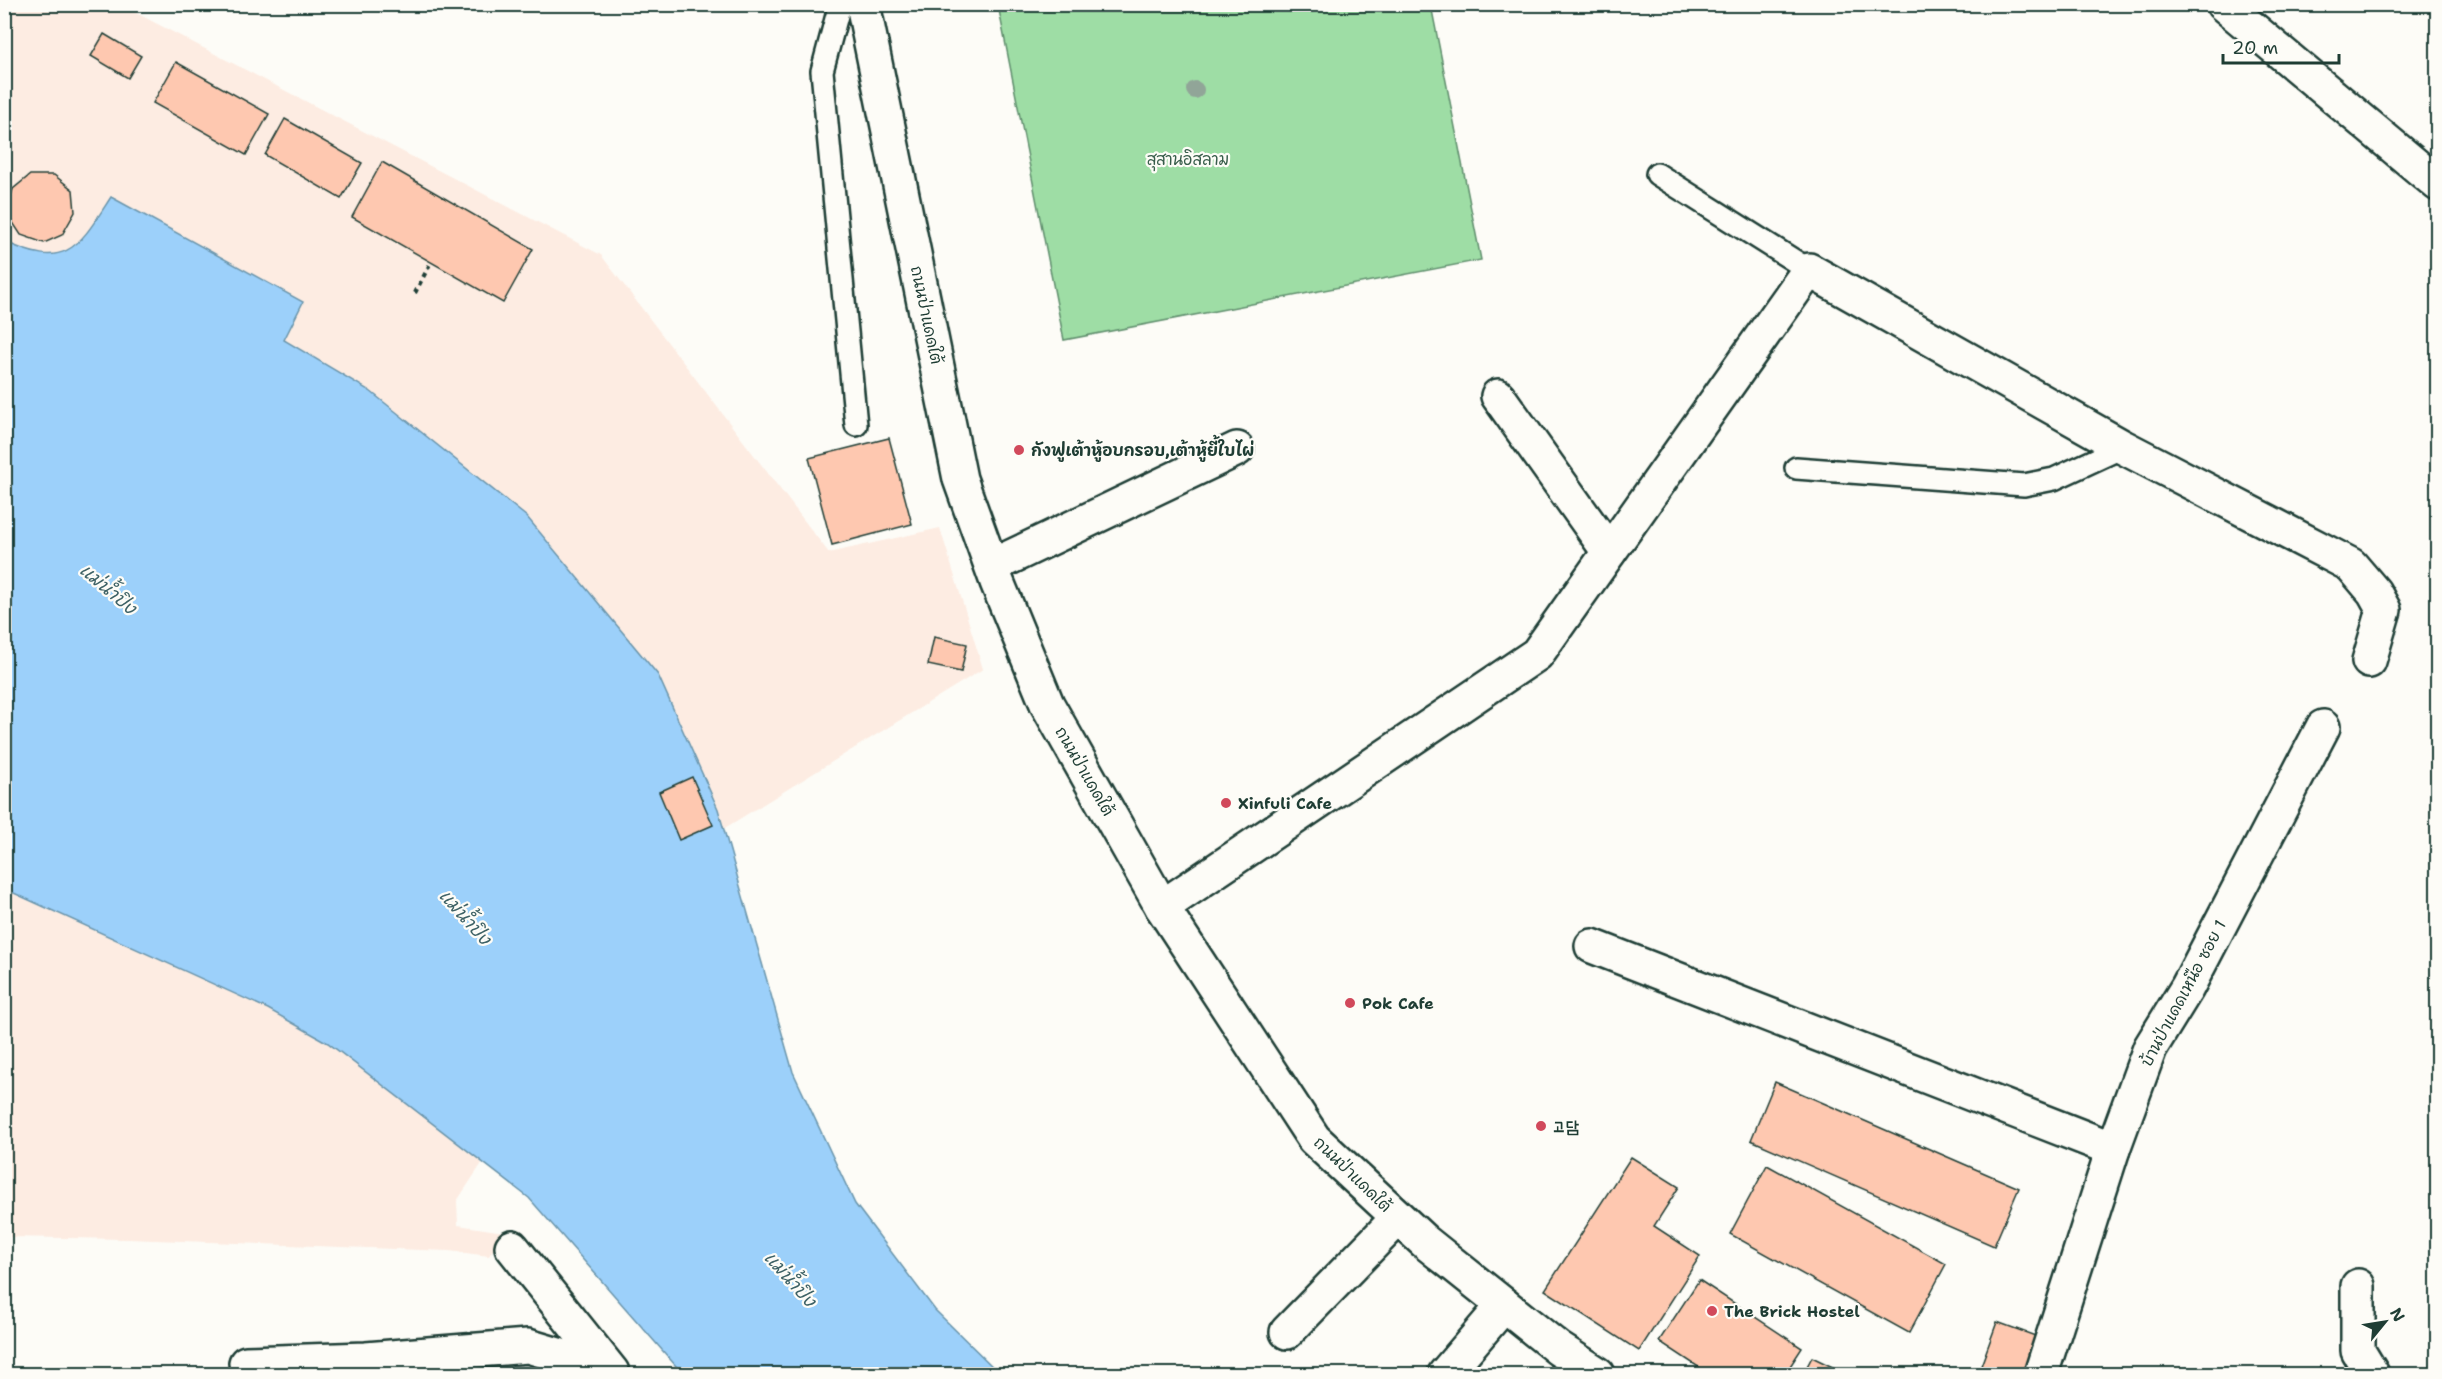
<svg xmlns="http://www.w3.org/2000/svg" width="2442" height="1379" viewBox="0 0 2442 1379" font-family="'Shantell Sans','Poor Story','Playpen Sans Thai',sans-serif">
<rect width="100%" height="100%" fill="#fdfcf7"/>
<filter id="ink" filterUnits="userSpaceOnUse"><feTurbulence type="fractalNoise" baseFrequency=".0167" numOctaves="2"/><feDisplacementMap in="SourceGraphic" scale="12" xChannelSelector="R" yChannelSelector="G"/><feConvolveMatrix kernelMatrix="1 2 1 2 8 2 1 2 1" color-interpolation-filters="sRGB"/></filter>
<g filter="url(#ink)">
<path fill="#fdece2" d="M 5,5 L 121,5 L 601,255 L 829,553 L 940,528 L 983,669 L 689,850 L 457,1201 L 458,1225 L 504,1232 L 489,1256 L 449,1251 L 127,1239 L 5,1237 Z"/>
<path fill="#9edda5" stroke="#5e8d6c" stroke-width="1.5" d="M 998,5 L 1431,5 L 1481,260 L 1064,340 Z"/>
<path fill="#9cd0fa" stroke="#6a95ab" stroke-width="1.5" d="M 111,197 L 303,302 L 284,340 L 370,391 L 527,517 L 658,675 L 718,809 L 793,1072 L 855,1204 L 935,1310 L 1000,1374 L 683,1374 L 529,1198 L 328,1043 L 268,1009 L 5,889 L 4,241 C 67,272 79,246 111,197 Z"/>
<g fill="#fec8b0" stroke="#1f3d34" stroke-width="1.5">
<path d="M 104,34 L 141,56 L 128,78 L 91,56 Z"/>
<path d="M 176,62 L 269,114 L 246,155 L 153,103 Z"/>
<path d="M 285,119 L 362,163 L 341,199 L 265,155 Z"/>
<path d="M 382,162 L 533,249 L 503,303 L 352,217 Z"/>
<path d="M 30,175 L 54,175 L 73,190 L 75,212 L 62,235 L 44,243 L 21,235 L 6,212 L 13,189 Z"/>
<path d="M 889,438 L 912,524 L 832,545 L 809,458 Z"/>
<path d="M 934,637 L 967,644 L 961,672 L 928,665 Z"/>
<path d="M 692,777 L 713,825 L 679,840 L 659,792 Z"/>
<path d="M 1775,1082 L 2019,1188 L 1994,1246 L 1751,1140 Z"/>
<path d="M 1631,1157 L 1679,1187 L 1654,1226 L 1700,1256 L 1639,1351 L 1545,1290 Z"/>
<path d="M 1767,1165 L 1946,1264 L 1909,1333 L 1730,1234 Z"/>
<path d="M 1699,1280 L 1802,1348 L 1785,1374 L 1709,1374 L 1659,1341 Z"/>
<path d="M 1997,1322 L 2041,1338 L 2028,1374 L 1978,1374 Z"/>
<path d="M 1812,1357 L 1847,1374 L 1803,1374 Z"/>
</g>
<g fill="none" stroke-linecap="round" stroke-linejoin="round">
<defs>
<g id="lane">
<path d="M 840,4 L 822,71 L 856,425"/>
<path d="M 1657,174 L 1809,270"/>
<path d="M 1796,468 L 2024,485 L 2054,479 L 2123,447"/>
</g>
<g id="street">
<path d="M 2223,4 L 2438,184"/>
<path d="M 1498,396 L 1609,552"/>
<path d="M 992,566 L 1237,449"/>
<path d="M 1162,907 L 1537,654 L 1809,270 L 2123,447 L 2351,565 L 2374,592 L 2384,610 L 2369,661"/>
<path d="M 1592,946 L 2113,1149"/>
<path d="M 512,1247 L 612,1372"/>
<path d="M 2358,1286 L 2358,1351 L 2372,1374"/>
<path d="M 1287,1332 L 1398,1218"/>
<path d="M 246,1363 L 366,1359 L 528,1346 L 575,1360 L 610,1374"/>
<path d="M 1445,1374 L 1504,1305"/>
<path d="M 2041,1374 L 2113,1149 L 2150,1048 L 2187,988 L 2323,727"/>
</g>
<path id="secondary" d="M 863,4 L 960,479 L 997,582 L 1047,704 L 1162,907 L 1314,1139 L 1424,1241 L 1559,1349 L 1598,1374"/>
</defs>
<use href="#lane" stroke="#1f3d34" stroke-width="26"/>
<use href="#street" stroke="#1f3d34" stroke-width="38"/>
<use href="#secondary" stroke="#1f3d34" stroke-width="38"/>
<path stroke="#1f3d34" stroke-width="4" stroke-dasharray="4.5 4.5" stroke-linecap="butt" d="M 415,293 L 431,262"/>
<use href="#lane" stroke="#fdfcf7" stroke-width="21"/>
<use href="#street" stroke="#fdfcf7" stroke-width="33"/>
<use href="#secondary" stroke="#fdfcf7" stroke-width="33"/>
</g>
<circle fill="#91a598" cx="1195" cy="90" r="9"/>
</g>
<g fill="#d1495b" stroke="#fdfcf7" stroke-width="2">
<circle cx="1019" cy="450" r="6"/>
<circle cx="1226" cy="803" r="6"/>
<circle cx="1350" cy="1003" r="6"/>
<circle cx="1541" cy="1126" r="6"/>
<circle cx="1712" cy="1311" r="6"/>
</g>
<g text-anchor="middle" stroke-width="4.5" stroke-linejoin="round" paint-order="stroke">
<g font-size="16" fill="#385d4b" stroke="#fdfcf7">
<text x="1188" y="165">สุสานอิสลาม</text>
</g>
<g font-size="16" fill="#1f3d34" stroke="#fdfcf7">
<text transform="translate(927 315) rotate(78)" y="6">ถนนป่าแดดใต้</text>
<text transform="translate(1085 771) rotate(60)" y="6">ถนนป่าแดดใต้</text>
<text transform="translate(2183 993) rotate(-62)" y="6">บ้านป่าแดดเหนือ ซอย 1</text>
<text transform="translate(1353 1174) rotate(44)" y="6">ถนนป่าแดดใต้</text>
</g>
<g font-size="16" font-weight="bold" fill="#1f3d34" stroke="#fdfcf7" text-anchor="start">
<text x="1031" y="456">กังฟูเต้าหู้อบกรอบ,เต้าหู้ยี้ใบไผ่</text>
<text x="1238" y="809">Xinfuli Cafe</text>
<text x="1362" y="1009">Pok Cafe</text>
<text x="1553" y="1132">고담</text>
<text x="1724" y="1317">The Brick Hostel</text>
</g>
<g font-size="18" font-style="italic" fill="#3e6266" stroke="#fdfcf7">
<text transform="translate(108 589) rotate(40)" y="6">แม่น้ำปิง</text>
<text transform="translate(465 917) rotate(48)" y="6">แม่น้ำปิง</text>
<text transform="translate(790 1279) rotate(48)" y="6">แม่น้ำปิง</text>
</g>
</g>
<rect width="2442" height="1379" fill="none" stroke="#fdfcf7" stroke-width="24"/>
<rect x="12" y="12" width="2418" height="1355" fill="none" stroke="#1f3d34" stroke-width="2" filter="url(#ink)"/>
<g transform="translate(2385 1322) rotate(60)" stroke="#fdfcf7" stroke-width="4.5" paint-order="stroke">
<path d="M0-4.5L10 22L0 15L-10 22Z" fill="#1f3d34"/>
<text y="-9" font-size="16" font-weight="bold" text-anchor="middle" fill="#1f3d34">N</text>
</g>
<path d="M2223 54v9h116v-9" fill="none" stroke="#1f3d34" stroke-width="3"/>
<text x="2232" y="54" font-size="18" fill="#1f3d34" stroke="#fdfcf7" stroke-width="4.5" paint-order="stroke">20 m</text>
</svg>
